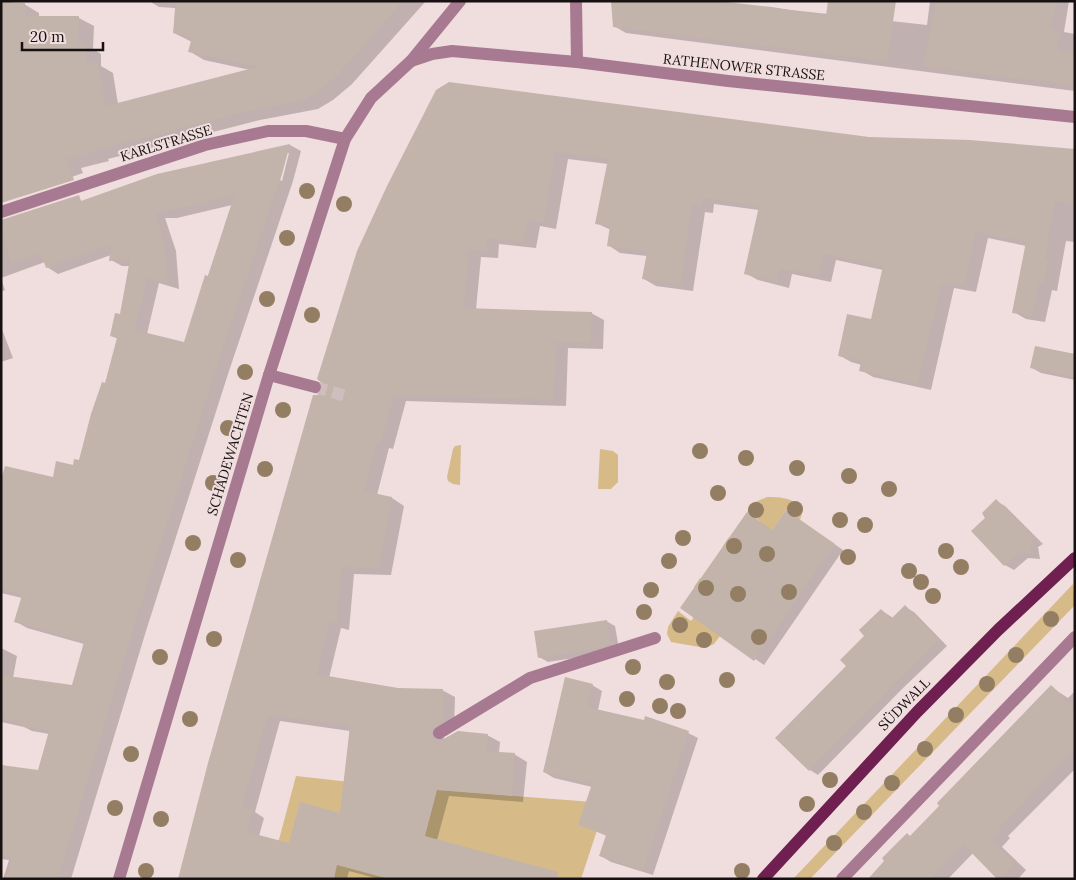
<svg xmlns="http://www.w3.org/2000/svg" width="1076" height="880" viewBox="0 0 1076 880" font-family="Lora,serif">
<rect width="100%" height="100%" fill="#f0dddd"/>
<g fill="#d6bb89">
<path d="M 461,445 L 460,485 L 453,484 L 448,481 L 447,477 L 453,449 L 455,446 Z"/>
<path d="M 600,449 L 613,451 L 618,455 L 618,482 L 611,489 L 598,489 Z"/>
<path d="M 767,497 C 781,497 795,498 803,510 L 800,520 L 786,510 L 706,626 L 720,636 L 714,644 L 705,648 L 671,642 L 667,634 L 668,627 L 678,611 L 691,621 L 708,597 L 694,587 L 700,578 L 714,588 L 737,555 L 723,546 L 729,537 L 743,547 L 760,521 L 747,512 L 753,503 Z"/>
<path d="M 1073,584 L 1075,605 L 810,879 L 793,879 Z"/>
<path d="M 296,776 L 386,786 L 606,803 L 581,879 L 340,879 L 273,862 Z"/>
</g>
<g fill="#0003" fill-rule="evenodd">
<path d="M 1,1 L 11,1 L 11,4 L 24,4 L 39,13 L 39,17 L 79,18 L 94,26 L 93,49 L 101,54 L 101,66 L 113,73 L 118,104 L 250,70 L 204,60 L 189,51 L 192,42 L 174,33 L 175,8 L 159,7 L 149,1 L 426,1 L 352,84 L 333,100 L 318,109 L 260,120 L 108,159 L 109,161 L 81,168 L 83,173 L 1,202 Z"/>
<path d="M 711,1 L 927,25 L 930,1 L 1069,1 L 1064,32 L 1075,34 L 1075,91 L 626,33 L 614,26 Z"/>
<path d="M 437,91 L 869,138 L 1075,151 L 1075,242 L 1066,241 L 1057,291 L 1052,290 L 1045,322 L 1026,319 L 1014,312 L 1026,246 L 988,238 L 976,292 L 954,288 L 931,390 L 873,377 L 861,370 L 862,365 L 851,362 L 839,355 L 872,321 L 883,270 L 836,260 L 831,282 L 792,274 L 789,288 L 758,280 L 745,273 L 759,210 L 714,204 L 713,213 L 705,212 L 693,291 L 656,286 L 644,279 L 647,256 L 620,253 L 608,245 L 611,230 L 596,223 L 608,164 L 568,159 L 556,229 L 540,226 L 536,248 L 499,244 L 498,258 L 481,257 L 476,309 L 591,313 L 604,320 L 603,349 L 568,348 L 566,406 L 406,401 L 393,449 L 389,448 L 377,495 L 392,498 L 404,506 L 391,575 L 354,574 L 349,630 L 341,628 L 329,678 L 398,689 L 442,690 L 455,697 L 454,728 L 444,736 L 444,741 L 487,735 L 500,742 L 499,753 L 514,754 L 527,762 L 523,802 L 449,796 L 437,840 L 540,879 L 379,879 L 349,871 L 347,879 L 179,879 L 318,396 L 324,390 ZM 280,721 L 350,731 L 342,815 L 290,844 L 259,836 L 264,818 L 255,812 Z"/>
<path d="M 290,145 L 301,151 L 293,181 L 228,374 L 146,631 L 71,879 L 3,879 L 9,860 L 1,859 L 1,766 L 39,772 L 49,734 L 32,731 L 24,727 L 1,722 L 1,648 L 17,656 L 13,678 L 73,686 L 84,644 L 27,628 L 15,621 L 22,598 L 1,593 L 1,485 L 53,478 L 80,461 L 106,384 L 118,339 L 111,335 L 121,315 L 130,266 L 122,266 L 111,260 L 111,255 L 58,274 L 47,267 L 45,262 L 1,278 L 1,233 L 157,175 ZM 286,153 L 289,153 L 282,181 L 280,180 ZM 232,205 L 185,344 L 147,334 L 159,283 L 179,289 L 176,251 L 165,218 L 177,218 Z"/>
<path d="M 1,279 L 5,290 L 1,292 Z"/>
<path d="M 1,327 L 13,358 L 1,362 Z"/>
<path d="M 1075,356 L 1075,380 L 1041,373 L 1032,368 Z"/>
<path d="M 996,501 L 1005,506 L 1043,544 L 1038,547 L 1040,559 L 1028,558 L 1014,570 L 1005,565 L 987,518 Z"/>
<path d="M 747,513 L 773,531 L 795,517 L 843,550 L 764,665 L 681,608 Z"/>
<path d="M 905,607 L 914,612 L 947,646 L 901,690 L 818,775 L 810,770 L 848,666 L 881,610 L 893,618 Z"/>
<path d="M 606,621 L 615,626 L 619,649 L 601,654 L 548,662 L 539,657 Z"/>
<path d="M 592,685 L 602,691 L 598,710 L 688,733 L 698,738 L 653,875 L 611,862 L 601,856 L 607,836 L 579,824 L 592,787 L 554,778 L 544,772 Z"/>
<path d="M 1051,687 L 1068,698 L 1075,691 L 1075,769 L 1008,836 L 1010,838 L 1002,847 L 1026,870 L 1018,879 L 999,879 L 973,853 L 948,879 L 869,879 L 911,837 Z"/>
</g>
<g fill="#c2b3ab" fill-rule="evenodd">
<path d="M 176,1 L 403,1 L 337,76 L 318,92 L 302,101 L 244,112 L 94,151 L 94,152 L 67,159 L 74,180 L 1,203 L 1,2 L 25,3 L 25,16 L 79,16 L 78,43 L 86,44 L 86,63 L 98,63 L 106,106 L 257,67 L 188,52 L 192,37 L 173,33 Z"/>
<path d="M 611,1 L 717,1 L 772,7 L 826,16 L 828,1 L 896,1 L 887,62 L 613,27 Z"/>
<path d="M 936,1 L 1056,1 L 1051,29 L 1060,31 L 1058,50 L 1075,53 L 1075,85 L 1009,78 L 923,66 Z"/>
<path d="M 449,82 L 869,137 L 970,140 L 1075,149 L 1075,204 L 1055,202 L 1045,258 L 1049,259 L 1044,284 L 1039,284 L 1033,316 L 1012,313 L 1026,242 L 976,232 L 964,286 L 942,282 L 918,384 L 859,371 L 861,361 L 838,356 L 847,314 L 871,319 L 883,266 L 824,254 L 819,276 L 780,268 L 777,282 L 744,274 L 759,206 L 702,198 L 701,207 L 692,205 L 681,285 L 642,279 L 647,252 L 607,246 L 610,226 L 595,224 L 608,159 L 555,152 L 544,223 L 528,220 L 524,242 L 487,238 L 486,252 L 469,250 L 464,308 L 592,312 L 591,343 L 556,342 L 554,400 L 394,395 L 381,443 L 377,442 L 364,491 L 392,497 L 379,569 L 342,567 L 337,624 L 329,622 L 316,674 L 398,688 L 443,689 L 443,721 L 432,729 L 431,733 L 432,738 L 440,741 L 458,731 L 488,734 L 487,751 L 515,753 L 512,796 L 437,790 L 425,836 L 558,872 L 557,879 L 389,879 L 337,865 L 334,879 L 178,879 L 208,763 L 311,402 L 313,395 L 318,395 L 323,390 L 323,384 L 317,379 L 357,251 L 387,186 L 436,90 ZM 268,715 L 350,726 L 340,813 L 300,802 L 289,843 L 247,832 L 253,809 L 242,807 Z"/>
<path d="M 290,144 L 282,174 L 217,367 L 135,624 L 58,879 L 6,879 L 11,858 L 1,856 L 1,765 L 38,770 L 49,731 L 20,725 L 21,722 L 1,719 L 1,675 L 72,685 L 84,642 L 14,622 L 22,595 L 1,590 L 1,480 L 5,466 L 53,477 L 56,461 L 73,465 L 74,459 L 79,460 L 91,414 L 102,382 L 105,383 L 117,338 L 110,336 L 115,313 L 120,314 L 130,259 L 109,261 L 111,245 L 46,268 L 41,253 L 12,264 L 1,233 L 1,220 L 79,195 L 81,201 L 157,174 ZM 234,196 L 208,276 L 205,275 L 184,342 L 135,330 L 147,278 L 168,283 L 165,244 L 155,212 L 165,212 Z"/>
<path d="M 1035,346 L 1075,354 L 1075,377 L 1030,368 Z"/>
<path d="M 996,499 L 1035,539 L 1030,542 L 1032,554 L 1019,553 L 1004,566 L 971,531 L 985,518 L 982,513 Z"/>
<path d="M 786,510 L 835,544 L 754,661 L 680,608 L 747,512 L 772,530 Z"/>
<path d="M 905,605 L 939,640 L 892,686 L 809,771 L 775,738 L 846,666 L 840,660 L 864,636 L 859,630 L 881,609 L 891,619 Z"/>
<path d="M 607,620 L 610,644 L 591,650 L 538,658 L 534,631 Z"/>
<path d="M 565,677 L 593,684 L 587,707 L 644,720 L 645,716 L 689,731 L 643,871 L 599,856 L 606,835 L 578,825 L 592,784 L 543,772 Z"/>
<path d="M 1051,685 L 1075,708 L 1075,749 L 998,829 L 1000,831 L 991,840 L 1015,863 L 1000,879 L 997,879 L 964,845 L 930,879 L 868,879 L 884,861 L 882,858 L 907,833 L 910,836 L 939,806 L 937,803 Z"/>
</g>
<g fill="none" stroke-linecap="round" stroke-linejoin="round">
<path stroke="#cfbebe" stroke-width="12" stroke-dasharray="12 6" stroke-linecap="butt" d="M 315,387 L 346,396"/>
<g stroke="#a87a92" stroke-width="12">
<path d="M 576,1 L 577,62"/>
<path d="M 411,61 L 432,54 L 452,51 L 577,62 L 728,81 L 1075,117"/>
<path d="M 1,212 L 205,145 L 268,131 L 306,131 L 345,139"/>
<path d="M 269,375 L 315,387"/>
<path d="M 439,733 L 530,678 L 655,638"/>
<path d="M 119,879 L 269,375 L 345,139 L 371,98 L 411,61 L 460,1"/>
<path d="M 842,879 L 1075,637"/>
</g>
<path stroke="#6f2051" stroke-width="12" d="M 763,879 L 917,712 L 998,630 L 1075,558"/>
</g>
<g fill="#937e63">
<circle cx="307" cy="191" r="8"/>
<circle cx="344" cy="204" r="8"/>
<circle cx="287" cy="238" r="8"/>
<circle cx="267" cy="299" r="8"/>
<circle cx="312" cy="315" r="8"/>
<circle cx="245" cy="372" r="8"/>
<circle cx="283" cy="410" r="8"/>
<circle cx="228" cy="428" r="8"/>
<circle cx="700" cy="451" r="8"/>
<circle cx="746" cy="458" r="8"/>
<circle cx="797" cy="468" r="8"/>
<circle cx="265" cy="469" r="8"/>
<circle cx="849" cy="476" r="8"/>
<circle cx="213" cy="483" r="8"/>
<circle cx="889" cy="489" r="8"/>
<circle cx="718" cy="493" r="8"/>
<circle cx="795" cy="509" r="8"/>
<circle cx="756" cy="510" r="8"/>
<circle cx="840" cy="520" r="8"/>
<circle cx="865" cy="525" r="8"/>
<circle cx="683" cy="538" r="8"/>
<circle cx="193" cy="543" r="8"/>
<circle cx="734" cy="546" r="8"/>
<circle cx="946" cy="551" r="8"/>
<circle cx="767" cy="554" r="8"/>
<circle cx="848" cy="557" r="8"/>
<circle cx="238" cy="560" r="8"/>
<circle cx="669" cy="561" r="8"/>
<circle cx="961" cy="567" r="8"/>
<circle cx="909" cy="571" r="8"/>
<circle cx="921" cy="582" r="8"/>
<circle cx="706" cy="588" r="8"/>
<circle cx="651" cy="590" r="8"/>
<circle cx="789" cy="592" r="8"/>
<circle cx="738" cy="594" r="8"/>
<circle cx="933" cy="596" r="8"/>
<circle cx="644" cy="612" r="8"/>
<circle cx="1051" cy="619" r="8"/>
<circle cx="680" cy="625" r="8"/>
<circle cx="759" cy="637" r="8"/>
<circle cx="214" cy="639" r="8"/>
<circle cx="704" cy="640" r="8"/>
<circle cx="1016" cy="655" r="8"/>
<circle cx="160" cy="657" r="8"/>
<circle cx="633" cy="667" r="8"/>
<circle cx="727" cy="680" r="8"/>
<circle cx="667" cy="682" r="8"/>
<circle cx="987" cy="684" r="8"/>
<circle cx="627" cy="699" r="8"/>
<circle cx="660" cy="706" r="8"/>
<circle cx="678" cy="711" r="8"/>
<circle cx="956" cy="715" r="8"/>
<circle cx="190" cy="719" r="8"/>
<circle cx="925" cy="749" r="8"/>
<circle cx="131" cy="754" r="8"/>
<circle cx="830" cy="780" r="8"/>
<circle cx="892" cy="783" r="8"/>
<circle cx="807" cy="804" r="8"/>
<circle cx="115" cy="808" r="8"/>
<circle cx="864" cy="812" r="8"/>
<circle cx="161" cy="819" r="8"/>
<circle cx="834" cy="843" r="8"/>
<circle cx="146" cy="871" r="8"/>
<circle cx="742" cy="871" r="8"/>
</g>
<g text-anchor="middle" stroke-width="4" stroke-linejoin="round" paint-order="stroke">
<g font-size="14" fill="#171111" stroke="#f0dddd">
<text transform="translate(744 67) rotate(6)" y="5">RATHENOWER STRASSE</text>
<text transform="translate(166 143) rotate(-17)" y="5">KARLSTRASSE</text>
<text transform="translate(230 454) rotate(-73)" y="5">SCHADEWACHTEN</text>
<text transform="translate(904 704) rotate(-46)" y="5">SÜDWALL</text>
</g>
</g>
<rect width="1076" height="880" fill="none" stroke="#171111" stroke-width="5"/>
<path d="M22 42v8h81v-8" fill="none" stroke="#171111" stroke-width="2.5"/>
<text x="30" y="42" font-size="15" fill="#171111" stroke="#f0dddd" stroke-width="4" paint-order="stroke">20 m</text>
</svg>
